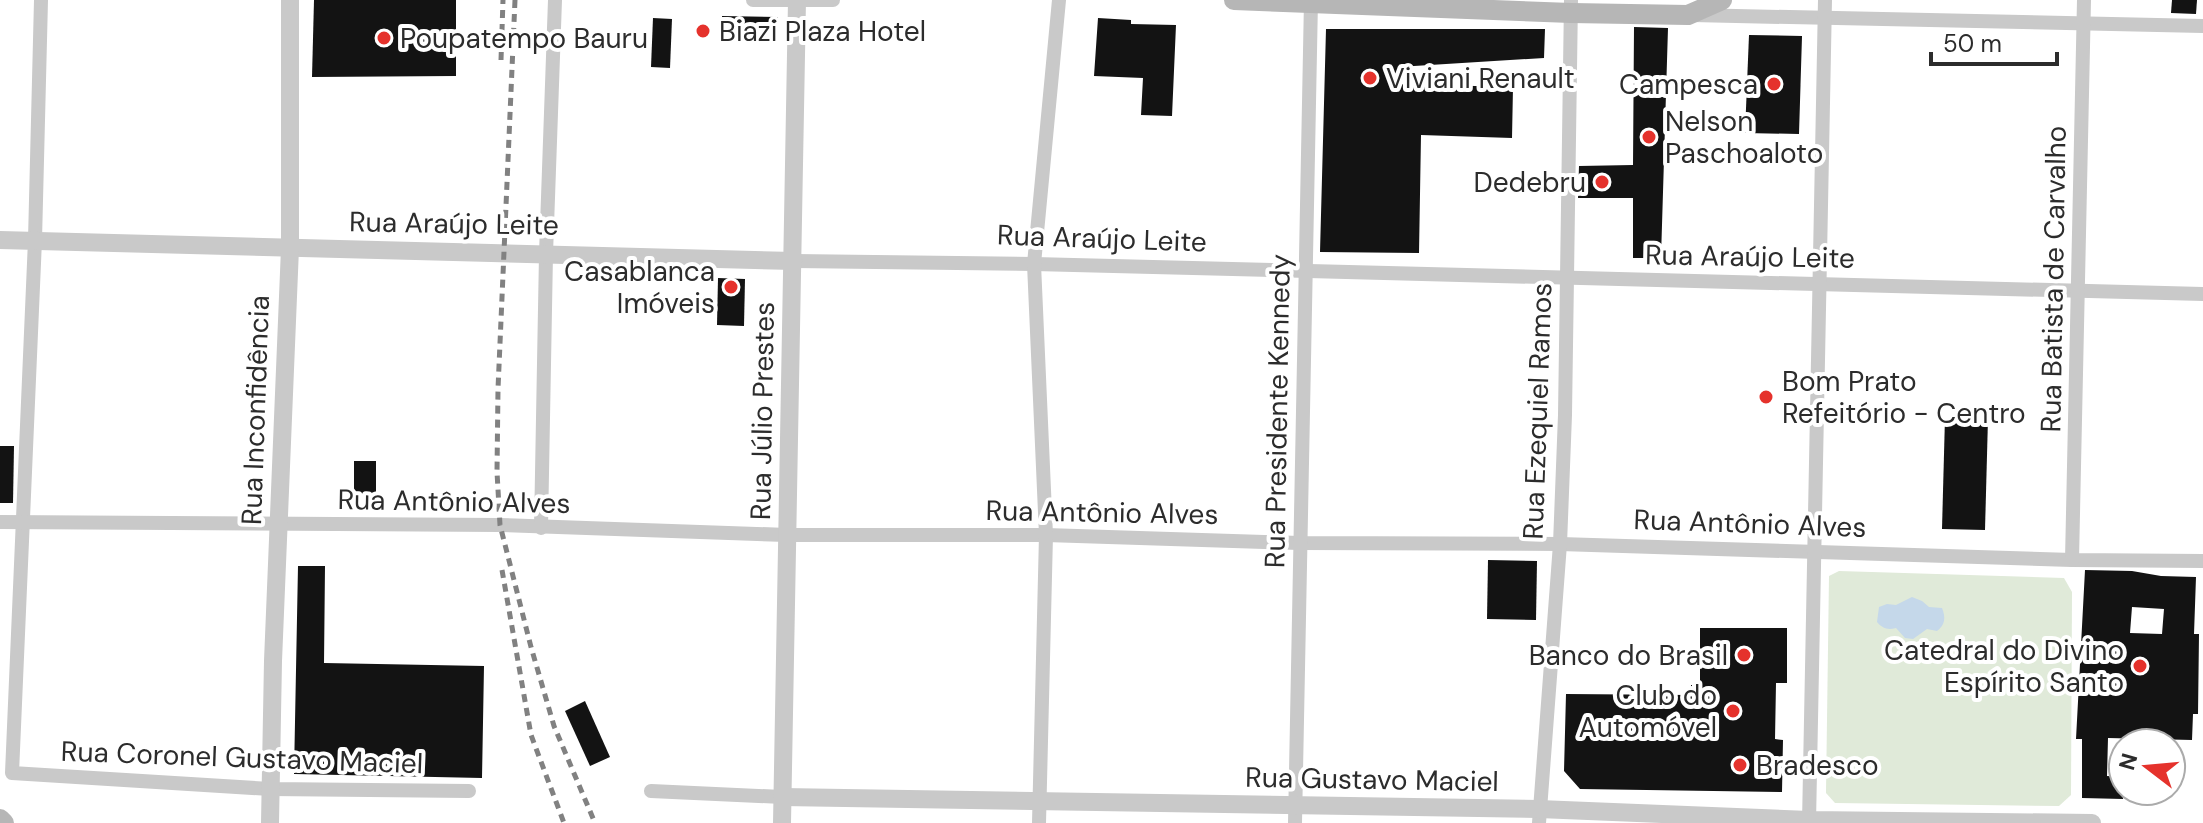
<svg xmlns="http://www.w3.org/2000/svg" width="2203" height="823" viewBox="0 0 2203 823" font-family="'DM Sans',sans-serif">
<rect width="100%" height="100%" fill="#fff"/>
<path fill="#e0ead9" d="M 1839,571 L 2064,578 L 2072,592 L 2071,795 L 2059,806 L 1835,803 L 1826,793 L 1829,576 Z"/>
<path fill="#c5d8ea" d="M 1912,597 L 1922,601 L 1929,607 L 1942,608 C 1946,618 1945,625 1937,631 L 1927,629 L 1913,639 L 1905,638 L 1896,628 C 1888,630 1883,629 1877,622 L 1879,607 L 1887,604 L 1896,605 Z"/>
<g fill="#131313" fill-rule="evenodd">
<path d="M 314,0 L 456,0 L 456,76 L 312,77 Z"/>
<path d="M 2172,0 L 2197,0 L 2196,14 L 2171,13 Z"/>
<path d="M 722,16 L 778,17 L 777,36 L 722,35 Z"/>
<path d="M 653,18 L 672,19 L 670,68 L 651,67 Z"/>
<path d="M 1098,18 L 1131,20 L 1131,24 L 1176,25 L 1172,116 L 1141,115 L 1143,78 L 1094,76 Z"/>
<path d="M 1634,27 L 1668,28 L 1661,258 L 1633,258 L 1633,198 L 1578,198 L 1579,166 L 1633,165 Z"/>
<path d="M 1326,29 L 1545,29 L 1544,58 L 1398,67 L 1399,84 L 1513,87 L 1512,138 L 1421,135 L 1419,253 L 1320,252 Z"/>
<path d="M 1749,35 L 1802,36 L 1799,134 L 1745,133 Z"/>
<path d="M 718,278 L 745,279 L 744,326 L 717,325 Z"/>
<path d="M 1945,417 L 1988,418 L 1985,530 L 1942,529 Z"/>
<path d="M 0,446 L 14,446 L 13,503 L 0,503 Z"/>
<rect x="354" y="461" width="22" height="44"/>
<path d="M 1488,560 L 1537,561 L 1536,620 L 1487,619 Z"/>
<path d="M 298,566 L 325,566 L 324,663 L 484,666 L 482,778 L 294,774 Z"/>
<path d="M 2085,570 L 2132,571 L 2161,576 L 2196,577 L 2194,634 L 2199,634 L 2198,714 L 2193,714 L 2192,740 L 2108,738 L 2107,776 L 2123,777 L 2123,799 L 2082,798 L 2082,739 L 2076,739 ZM 2132,607 L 2164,609 L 2162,634 L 2130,633 Z"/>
<path d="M 1700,628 L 1787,628 L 1787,683 L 1776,683 L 1775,739 L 1783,740 L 1782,792 L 1580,789 L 1564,771 L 1566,694 L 1691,695 L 1691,685 L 1700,685 Z"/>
<path d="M 585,701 L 610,757 L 590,766 L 565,711 Z"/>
</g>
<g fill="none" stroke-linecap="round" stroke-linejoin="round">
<g stroke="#c9c9c9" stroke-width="14">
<path d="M 41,0 L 35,240 L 12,773 L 270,789 L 469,791"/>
<path d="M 753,0 L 833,0"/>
<path d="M 1692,15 L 2203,26"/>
<path d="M 794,261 L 1034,264 L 2203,294"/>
<path d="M 0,522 L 500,525 L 787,535 L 1046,535 L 1299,543 L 1560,544 L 2072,560 L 2203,561"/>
<path d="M 541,528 L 546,254 L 555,0"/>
<path d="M 2072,560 L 2084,0"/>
<path d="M 651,791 L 782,797"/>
<path d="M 1039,823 L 1046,535 L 1034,264 L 1059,0"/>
<path d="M 1295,823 L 1311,0"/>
<path d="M 1539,823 L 1560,544 L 1565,415 L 1571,0"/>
<path d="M 1809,823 L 1825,0"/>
</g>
<g stroke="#c9c9c9" stroke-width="18">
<path d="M 0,240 L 794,261"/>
<path d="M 782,797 L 1539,809 L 1809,820 L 2092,823"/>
<path d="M 270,823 L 273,661 L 290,248 L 290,0"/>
<path d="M 782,823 L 797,0"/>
</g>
<g stroke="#b6b6b6" stroke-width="20">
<path d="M 1234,0 L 1571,13 L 1688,15 L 1722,0"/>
<path d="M 0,819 L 4,823"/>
</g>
<g stroke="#818181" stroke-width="5" stroke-dasharray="8 6" stroke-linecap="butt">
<path d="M 515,0 L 498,389 L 497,472 L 500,525 L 531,647 L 554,726 L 595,823"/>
<path d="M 501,60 L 503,0"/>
<path d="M 502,570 L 531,735 L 564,823"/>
</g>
</g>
<g fill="#e5322c" stroke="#fff" stroke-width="3">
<circle cx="703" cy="31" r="8"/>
<circle cx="384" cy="38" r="8"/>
<circle cx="1370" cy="78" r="8"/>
<circle cx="1774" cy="84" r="8"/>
<circle cx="1649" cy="137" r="8"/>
<circle cx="1602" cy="182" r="8"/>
<circle cx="731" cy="287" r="8"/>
<circle cx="1766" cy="397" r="8"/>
<circle cx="1744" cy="655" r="8"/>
<circle cx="2140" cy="666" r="8"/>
<circle cx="1733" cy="711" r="8"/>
<circle cx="1740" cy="765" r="8"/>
</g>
<g text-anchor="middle" stroke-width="8" stroke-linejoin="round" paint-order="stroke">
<g font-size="28" fill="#2c2c2c" stroke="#fff" text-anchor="start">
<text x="719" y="41">Biazi Plaza Hotel</text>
<text x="400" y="48">Poupatempo Bauru</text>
<text x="1386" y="88">Viviani Renault</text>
<text x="1758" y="94" text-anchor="end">Campesca</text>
<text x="1665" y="131">Nelson<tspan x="1665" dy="32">Paschoaloto</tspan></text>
<text x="1586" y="192" text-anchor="end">Dedebru</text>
<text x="715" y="281" text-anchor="end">Casablanca<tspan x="715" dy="32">Imóveis</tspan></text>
<text x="1782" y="391">Bom Prato<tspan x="1782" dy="32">Refeitório - Centro</tspan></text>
<text x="2124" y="660" text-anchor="end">Catedral do Divino<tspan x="2124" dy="32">Espírito Santo</tspan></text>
<text x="1728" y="665" text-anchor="end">Banco do Brasil</text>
<text x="1717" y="705" text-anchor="end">Club do<tspan x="1717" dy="32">Automóvel</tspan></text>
<text x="1756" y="775">Bradesco</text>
</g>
<g font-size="28" fill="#2c2c2c" stroke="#fff">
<text transform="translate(454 223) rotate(1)" y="10">Rua Araújo Leite</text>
<text transform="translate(1102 238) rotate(2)" y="10">Rua Araújo Leite</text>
<text transform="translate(1750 256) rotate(1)" y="10">Rua Araújo Leite</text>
<text transform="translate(2053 279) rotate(-89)" y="10">Rua Batista de Carvalho</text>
<text transform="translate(255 410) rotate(-88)" y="10">Rua Inconfidência</text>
<text transform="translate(762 411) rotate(-89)" y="10">Rua Júlio Prestes</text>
<text transform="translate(1277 411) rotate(-89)" y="10">Rua Presidente Kennedy</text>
<text transform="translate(1537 411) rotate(-88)" y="10">Rua Ezequiel Ramos</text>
<text transform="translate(454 501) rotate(1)" y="10">Rua Antônio Alves</text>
<text transform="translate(1102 512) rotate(1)" y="10">Rua Antônio Alves</text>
<text transform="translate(1750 523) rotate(2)" y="10">Rua Antônio Alves</text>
<text transform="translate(242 757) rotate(2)" y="10">Rua Coronel Gustavo Maciel</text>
<text transform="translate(1372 779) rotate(1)" y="10">Rua Gustavo Maciel</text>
</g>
</g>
<g transform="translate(2147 767) rotate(286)"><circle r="38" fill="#ffffff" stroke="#ababab" stroke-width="2"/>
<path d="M0-6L14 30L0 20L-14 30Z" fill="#e5322c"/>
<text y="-12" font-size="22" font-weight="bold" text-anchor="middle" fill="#2c2c2c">N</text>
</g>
<path d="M1931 52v12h126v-12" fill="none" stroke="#2c2c2c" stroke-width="4"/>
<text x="1943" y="52" font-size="24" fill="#2c2c2c" stroke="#ffffff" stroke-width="6" paint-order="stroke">50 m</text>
</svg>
